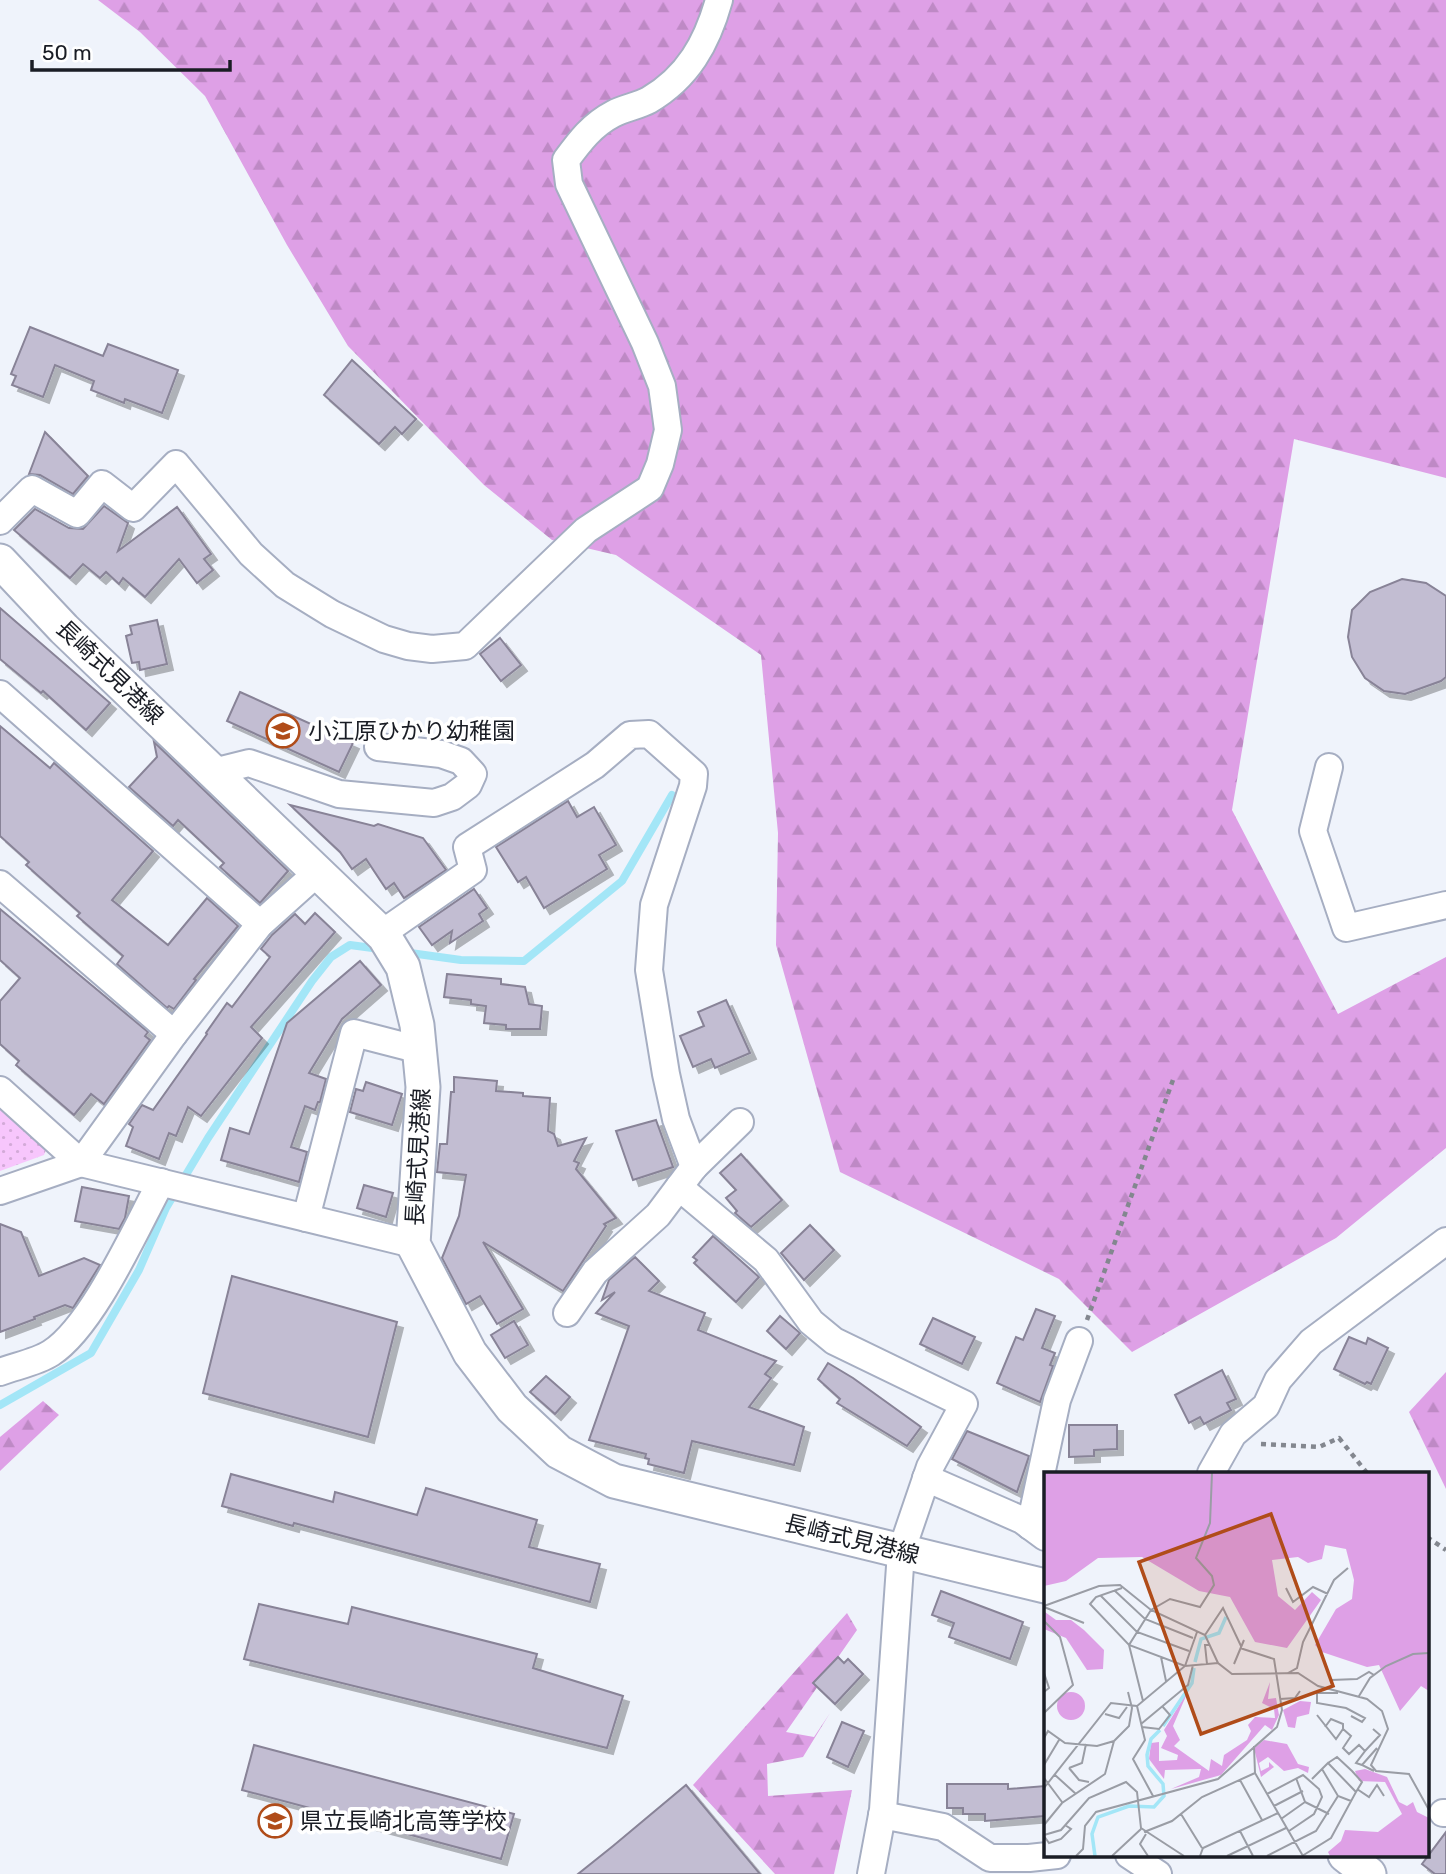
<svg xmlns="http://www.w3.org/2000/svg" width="1446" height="1874" viewBox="0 0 1446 1874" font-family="Rubik,'Noto Sans JP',sans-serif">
<defs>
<pattern id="forest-firs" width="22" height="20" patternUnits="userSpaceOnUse" patternTransform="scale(1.75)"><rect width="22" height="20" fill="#dea0e6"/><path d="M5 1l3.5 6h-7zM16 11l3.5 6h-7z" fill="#be89c5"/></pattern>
<pattern id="park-dots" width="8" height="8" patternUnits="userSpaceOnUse" patternTransform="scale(1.75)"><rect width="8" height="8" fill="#f7c6fc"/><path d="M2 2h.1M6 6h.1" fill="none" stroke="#d3aad8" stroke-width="1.8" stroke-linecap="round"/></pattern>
<filter id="shadow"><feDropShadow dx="6" dy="6" stdDeviation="0" flood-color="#0004"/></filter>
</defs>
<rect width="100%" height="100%" fill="#eff3fb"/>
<g fill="url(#forest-firs)">
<path d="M 98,0 L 1446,0 L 1446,478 L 1294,439 L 1232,810 L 1338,1014 L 1446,957 L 1446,1148 L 1336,1238 L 1132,1352 L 1059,1279 L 840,1172 L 776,945 L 778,833 L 761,655 L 616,555 L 552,540 L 484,485 L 348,346 L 287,245 L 205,96 L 140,32 Z"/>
<path d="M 1446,1372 L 1446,1489 L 1409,1412 Z"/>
<path d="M 43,1401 L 59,1415 L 0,1471 L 0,1437 Z"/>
<path d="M 847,1613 L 857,1630 L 786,1732 L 814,1737 L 830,1713 L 803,1757 L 767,1764 L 768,1796 L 852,1790 L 834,1874 L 775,1874 L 693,1785 Z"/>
</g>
<path fill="url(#park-dots)" d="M 0,1105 L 48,1145 L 44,1155 L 0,1171 Z"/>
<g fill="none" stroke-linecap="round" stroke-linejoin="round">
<g stroke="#a3e6f7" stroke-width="8">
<path d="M 403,952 L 461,960 L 524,961 L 622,881 L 672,795"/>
<path d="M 0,1405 L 91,1353 L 139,1270 L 166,1208 L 208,1138 L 312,981 L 331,957 L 350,945 L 380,949"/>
</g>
</g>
<g fill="#c2bdd2" stroke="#888397" stroke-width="2" filter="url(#shadow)">
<path d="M 30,327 L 103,356 L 108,344 L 178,370 L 162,413 L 125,399 L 124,403 L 91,390 L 94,381 L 55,365 L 43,397 L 12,385 L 16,376 L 11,374 Z"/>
<path d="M 352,360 L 416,419 L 402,434 L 395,427 L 379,444 L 324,395 Z"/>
<path d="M 45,432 L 88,476 L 73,494 L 40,475 L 29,474 Z"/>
<path d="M 104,506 L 128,523 L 118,551 L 177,507 L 211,554 L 204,559 L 213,570 L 197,583 L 179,559 L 145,597 L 123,578 L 119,584 L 106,572 L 100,578 L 83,564 L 70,578 L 14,530 L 35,509 L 69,528 L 83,529 Z"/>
<path d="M 1402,579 L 1426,583 L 1446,596 L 1446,677 L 1441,681 L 1405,694 L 1384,691 L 1365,678 L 1352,657 L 1348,637 L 1352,610 L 1370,592 Z"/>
<path d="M 0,608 L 110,703 L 86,730 L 43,691 L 41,693 L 0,659 Z"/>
<path d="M 157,620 L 167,664 L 140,670 L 139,662 L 132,663 L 126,636 L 132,634 L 130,626 Z"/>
<path d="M 500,638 L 521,665 L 501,681 L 480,654 Z"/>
<path d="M 240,692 L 353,743 L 339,772 L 227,721 Z"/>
<path d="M 0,726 L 50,768 L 54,763 L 153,851 L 112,900 L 168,945 L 207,898 L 238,926 L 194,979 L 196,980 L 174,1009 L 169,1006 L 167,1008 L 117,964 L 123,956 L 77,916 L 80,913 L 26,865 L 29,862 L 0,836 Z"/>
<path d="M 154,742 L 288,871 L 260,903 L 220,867 L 224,863 L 178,820 L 173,826 L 129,787 L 157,757 Z"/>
<path d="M 568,801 L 577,817 L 594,807 L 616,845 L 599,855 L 607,869 L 544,908 L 526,877 L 518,882 L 496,847 Z"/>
<path d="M 290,805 L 374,826 L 378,824 L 423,838 L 446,870 L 404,898 L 394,883 L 386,889 L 366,859 L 352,869 L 340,852 Z"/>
<path d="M 474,889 L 487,908 L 479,914 L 483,921 L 450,943 L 452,931 L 432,945 L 419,927 Z"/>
<path d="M 0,909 L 148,1032 L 145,1036 L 150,1040 L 104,1104 L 91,1094 L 74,1115 L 16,1065 L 19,1061 L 0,1044 L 0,1001 L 20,978 L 0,960 Z"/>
<path d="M 315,913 L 335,932 L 251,1027 L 262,1038 L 201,1116 L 188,1107 L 176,1136 L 169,1133 L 159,1159 L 126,1146 L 133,1127 L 129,1124 L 142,1105 L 153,1110 L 207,1034 L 206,1033 L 227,1003 L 232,1007 L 270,957 L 261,949 L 272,935 L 295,914 L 305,924 Z"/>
<path d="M 360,961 L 381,985 L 342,1019 L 309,1073 L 326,1079 L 320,1102 L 318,1102 L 315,1110 L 305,1106 L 291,1147 L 307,1152 L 299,1182 L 221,1160 L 230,1128 L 249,1134 L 287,1023 Z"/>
<path d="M 447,974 L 501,979 L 501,984 L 525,987 L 529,1004 L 542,1006 L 540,1029 L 506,1029 L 506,1025 L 484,1023 L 486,1006 L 471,1004 L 471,1000 L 444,997 Z"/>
<path d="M 726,1000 L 750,1053 L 715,1068 L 711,1059 L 693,1067 L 680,1036 L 704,1026 L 698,1012 Z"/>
<path d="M 454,1077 L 497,1081 L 496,1091 L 523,1093 L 523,1096 L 550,1098 L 548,1131 L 554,1134 L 558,1146 L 586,1138 L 574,1161 L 579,1163 L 576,1169 L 616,1218 L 604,1224 L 606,1226 L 563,1291 L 483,1242 L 523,1309 L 497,1324 L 480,1296 L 466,1304 L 442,1258 L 459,1216 L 466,1175 L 437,1172 L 440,1144 L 447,1144 L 451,1092 L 454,1092 Z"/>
<path d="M 366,1082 L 402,1094 L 392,1125 L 350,1112 L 356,1089 L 363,1091 Z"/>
<path d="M 656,1120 L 673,1167 L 633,1180 L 616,1131 Z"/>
<path d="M 741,1154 L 782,1200 L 751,1227 L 735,1213 L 737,1211 L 726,1198 L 736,1190 L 720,1173 Z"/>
<path d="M 364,1185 L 393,1193 L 386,1217 L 357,1208 Z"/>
<path d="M 82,1187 L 129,1196 L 125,1218 L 119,1229 L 75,1221 Z"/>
<path d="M 0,1224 L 21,1232 L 39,1276 L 84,1258 L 100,1265 L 73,1308 L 65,1305 L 34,1317 L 35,1319 L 0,1332 Z"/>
<path d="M 810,1225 L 834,1250 L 804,1280 L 781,1253 Z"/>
<path d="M 713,1236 L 759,1277 L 736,1302 L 694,1263 L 697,1260 L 693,1257 Z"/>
<path d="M 635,1257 L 659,1281 L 649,1291 L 705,1313 L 698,1330 L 776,1361 L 765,1374 L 771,1378 L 749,1407 L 804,1427 L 794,1465 L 692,1441 L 684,1473 L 648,1464 L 649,1459 L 645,1458 L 646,1454 L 589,1440 L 629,1326 L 596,1313 L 615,1292 L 602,1300 L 609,1280 Z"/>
<path d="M 232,1276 L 397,1322 L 368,1437 L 203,1393 Z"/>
<path d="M 1036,1309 L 1055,1316 L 1042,1348 L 1055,1353 L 1050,1365 L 1053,1366 L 1040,1402 L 997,1383 L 1016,1337 L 1023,1340 Z"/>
<path d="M 780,1316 L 800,1333 L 786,1349 L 767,1331 Z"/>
<path d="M 933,1318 L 975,1337 L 962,1364 L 920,1344 Z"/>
<path d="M 514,1321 L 528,1345 L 505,1358 L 491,1335 Z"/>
<path d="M 1349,1337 L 1366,1344 L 1368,1338 L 1388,1348 L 1371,1384 L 1367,1382 L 1365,1384 L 1334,1369 Z"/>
<path d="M 828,1363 L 853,1378 L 921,1427 L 907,1446 L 837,1403 L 840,1399 L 818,1379 Z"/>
<path d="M 1222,1370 L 1236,1399 L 1227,1403 L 1231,1410 L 1204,1424 L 1200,1417 L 1189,1423 L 1175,1395 Z"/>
<path d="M 546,1376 L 570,1397 L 555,1414 L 530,1392 Z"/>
<path d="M 1069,1425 L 1117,1425 L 1117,1449 L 1094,1450 L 1094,1456 L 1069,1457 Z"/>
<path d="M 967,1431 L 1029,1456 L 1017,1492 L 952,1459 Z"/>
<path d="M 231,1474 L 333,1502 L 335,1492 L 417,1515 L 426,1488 L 537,1520 L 529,1547 L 600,1564 L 590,1602 L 294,1523 L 293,1526 L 222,1506 Z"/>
<path d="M 941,1591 L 1023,1622 L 1010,1659 L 949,1637 L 954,1623 L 932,1615 Z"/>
<path d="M 259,1604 L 348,1624 L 352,1607 L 537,1654 L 533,1668 L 623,1696 L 607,1748 L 244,1659 Z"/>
<path d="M 838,1657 L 844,1663 L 848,1659 L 863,1674 L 835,1704 L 813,1683 Z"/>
<path d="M 842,1722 L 864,1731 L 848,1767 L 827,1757 Z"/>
<path d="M 254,1745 L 514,1814 L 501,1859 L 242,1790 Z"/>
<path d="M 947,1784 L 1008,1784 L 1008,1789 L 1045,1786 L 1045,1816 L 985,1821 L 985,1814 L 963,1814 L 963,1808 L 947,1808 Z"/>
<path d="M 686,1785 L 760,1874 L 578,1874 L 613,1846 Z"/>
<path d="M 1446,1832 L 1446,1874 L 1435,1874 L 1422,1864 Z"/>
</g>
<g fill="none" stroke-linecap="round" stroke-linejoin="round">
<defs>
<g id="minor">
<path d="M 0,521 L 32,489 L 77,514 L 102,484 L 133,508 L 176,464 L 251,554 L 285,585 L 332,614 L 384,639 L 408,646 L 432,649 L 465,646 L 586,530 L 650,488 L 660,464 L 668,430 L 662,386 L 645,343 L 569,184 L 566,160 C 580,141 592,125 613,114 C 624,108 638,106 649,100 C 688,77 707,43 719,0"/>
<path d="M 0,694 L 260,924"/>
<path d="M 1329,767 L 1313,831 L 1346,928 L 1446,905"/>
<path d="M 213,772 L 249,763 L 339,794 L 434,803 L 452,797 L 468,785 L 473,774 L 461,761 L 441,754 L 378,747"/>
<path d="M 0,884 L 174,1034"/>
<path d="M 381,934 L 473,870 L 467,847 L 595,765 L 630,735 L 649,734 L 694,774 L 693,786 L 654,905 L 649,970 L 666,1074 L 676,1119 L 694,1167"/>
<path d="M 0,1090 L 81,1163 L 413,1244"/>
<path d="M 679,1187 L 766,1260 L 811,1322 L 834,1341 L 964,1404 L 930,1467 L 901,1552 L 883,1810 L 871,1874"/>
<path d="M 0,1191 L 81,1163 L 174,1034 L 260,924 L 318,872"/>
<path d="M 306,1218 L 354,1033 L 420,1050"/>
<path d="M 567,1313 L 595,1272 L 658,1215 L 694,1167 L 740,1122"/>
<path d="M 0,1372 C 16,1366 37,1362 51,1353 C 93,1326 136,1228 161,1182"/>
<path d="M 1211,1473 L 1233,1434 L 1266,1406 L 1278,1380 L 1311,1342 L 1446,1241"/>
<path d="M 926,1478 L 1022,1520 L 1045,1537"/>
<path d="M 1030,1526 L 1057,1400 L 1079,1341"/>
<path d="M 1443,1813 L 1446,1813"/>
<path d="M 882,1815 L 943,1827 L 990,1858 L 1029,1858 L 1057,1855"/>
<path d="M 1129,1855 L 1158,1874"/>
</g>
<g id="major">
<path d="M 0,561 L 64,629 L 384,936 L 403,967 L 417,1025 L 423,1087 L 413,1244 L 470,1353 L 512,1408 L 559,1452 L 614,1481 L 1045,1586"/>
<path d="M 1345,1855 L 1369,1874"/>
</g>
</defs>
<use href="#minor" stroke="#a6aec2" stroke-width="30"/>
<use href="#major" stroke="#a6aec2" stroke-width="37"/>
<g stroke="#83878f" stroke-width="4.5" stroke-dasharray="5 5" stroke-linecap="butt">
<path d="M 1087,1320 L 1174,1077"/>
<path d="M 1261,1444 L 1319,1447 L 1339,1438 L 1367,1473"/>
<path d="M 1427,1537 L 1446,1550"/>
</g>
<use href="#minor" stroke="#fff" stroke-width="26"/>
<use href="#major" stroke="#fff" stroke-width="33"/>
</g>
<defs>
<symbol id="school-ring" viewBox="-11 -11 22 22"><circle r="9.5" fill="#fff" stroke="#b04c19" stroke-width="1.5"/><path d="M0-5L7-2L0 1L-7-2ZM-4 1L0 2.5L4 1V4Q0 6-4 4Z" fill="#b04c19"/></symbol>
</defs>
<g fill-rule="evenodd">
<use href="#school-ring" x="264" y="712" width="38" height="38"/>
<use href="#school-ring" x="256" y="1802" width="38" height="38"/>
</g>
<g text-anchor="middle" stroke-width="7" stroke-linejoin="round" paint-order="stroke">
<g font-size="23" fill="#1a1d25" stroke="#fff">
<text transform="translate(110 672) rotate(44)" y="8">長崎式見港線</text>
<text transform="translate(418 1157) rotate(-87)" y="8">長崎式見港線</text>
<text transform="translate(852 1539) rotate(14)" y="8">長崎式見港線</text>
</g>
<g font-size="23" fill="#1a1d25" stroke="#fff" text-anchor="start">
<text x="308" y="739">小江原ひかり幼稚園</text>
<text x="300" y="1829">県立長崎北高等学校</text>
</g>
</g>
<g transform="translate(1044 1472)">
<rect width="385" height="385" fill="#eff3fb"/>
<path d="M 0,1 L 385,1 L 385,219 L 377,214 L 356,239 L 335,193 L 323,195 L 278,180 L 271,173 L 292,137 L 308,127 L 310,108 L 302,77 L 281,73 L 278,87 L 264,91 L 254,85 L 228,88 L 234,124 L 251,138 L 268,120 L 277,128 L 243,176 L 211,170 L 186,125 L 155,119 L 98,85 L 54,86 L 22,109 L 0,114 ZM 1,140 L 12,148 L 27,148 L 40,158 L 60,178 L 59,197 L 43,198 L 22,166 L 0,157 ZM 226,210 L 224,227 L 232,226 L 235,243 L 228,258 L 221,253 L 177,303 L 127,317 L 155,305 L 157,297 L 121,298 L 120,307 L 105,287 L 107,271 L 115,270 L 115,289 L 133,288 L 134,283 L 117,276 L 123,264 L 120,258 L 145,217 L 129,254 L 136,268 L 130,274 L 165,299 L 167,287 L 178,294 L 180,283 L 203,268 L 207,259 L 204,253 L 211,245 L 231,246 L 230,237 L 218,231 ZM13 234a14 14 0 1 1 28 0a14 14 0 1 1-28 0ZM 256,229 L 267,230 L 265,242 L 253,245 L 251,256 L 244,255 L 239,238 ZM 220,268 L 243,272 L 254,292 L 265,295 L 264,301 L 254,296 L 240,299 L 224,285 L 215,291 L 217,299 L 225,295 L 225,290 L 230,295 L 217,305 L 210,276 ZM 321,297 L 343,305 L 355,330 L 363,334 L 369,330 L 373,340 L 385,346 L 385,384 L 286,384 L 284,380 L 297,369 L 301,358 L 334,360 L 358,342 L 341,310 L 315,309 L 311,299 Z" fill="#dea0e6"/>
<path fill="none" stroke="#a3e6f7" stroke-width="3.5" d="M 151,190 L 157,167 L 175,161 L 182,145M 119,254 L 148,211 L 150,196M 51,384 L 48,362 L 54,345 L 85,334 L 110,335 L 120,324 L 119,312 L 104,294 L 103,283 L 107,267 L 116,258"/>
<path fill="none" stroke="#9a9da5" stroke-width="2" d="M 78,116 L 52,125 L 46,132 L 85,173 L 141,194 L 174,191M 242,116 L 249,130 L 269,115 L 284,122M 70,118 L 101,147 L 149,166M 57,124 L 93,160 L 145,179M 0,134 L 55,114 L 76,113 L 107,138 L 161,163 L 174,191 L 188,202 L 254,201 L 274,214 L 323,227 L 338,239 L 344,257 L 327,293 L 332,299 L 365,302 L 385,338M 0,135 L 40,151M 0,149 L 16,165 L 29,213 L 0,241M 161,163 L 179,136 L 197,174M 117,185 L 122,209M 163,192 L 161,173 L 166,173M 190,192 L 200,168M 0,201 L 5,216 L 0,220M 244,201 L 253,196 L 259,170 L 290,108 L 304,96M 287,208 L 313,207 L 325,200 L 330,203M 294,221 L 273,221 L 273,231 L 302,236 L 321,246 L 318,250 L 307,244M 315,224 L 326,206 L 342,194 L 369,182 L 385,181M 236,227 L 251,226 L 256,219M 99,229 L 85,173 L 107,138 L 126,127 L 156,135 L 170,113 L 168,104 L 152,86 L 166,51 L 168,1M 61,242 L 75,246 L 83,235M 273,243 L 292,267 L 299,257 L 307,264 L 299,276 L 305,282 L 315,273 L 321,279 L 312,291 L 318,293M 97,252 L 144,213 L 149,193M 98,255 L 115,257 L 126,243 L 118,234M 281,255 L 287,247 L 299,252 L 299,257M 0,266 L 4,259 L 21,271 L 53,274 L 70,269 L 85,254 L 88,236 L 84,220M 210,274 L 211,301 L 259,384M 321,279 L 336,263 L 329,257M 284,291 L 293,285 L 308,299 L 318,310 L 312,320M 0,293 L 15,268M 25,296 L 38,291 L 42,272M 25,296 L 35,308 L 45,310M 278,297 L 294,324 L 307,329M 330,299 L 318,293 L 333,276M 11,303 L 32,322M 0,306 L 18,330M 196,308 L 218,348M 0,316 L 67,231 L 93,234M 313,317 L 325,325 L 333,313 L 340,324M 223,322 L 259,303 L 275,317 L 278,325 L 270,342 L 245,359M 109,324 L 89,287 L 101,268 L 93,234 L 141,194 L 153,160M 261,330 L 285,342M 230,334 L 259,319M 137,342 L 158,376M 237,347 L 261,330 L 252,306M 0,353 L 18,331 L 61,302 L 70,269M 196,359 L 209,384M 100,360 L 128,349 L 158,325 L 211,301M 102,362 L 96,372 L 104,384M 0,363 L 17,358 L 45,326 L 82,310 L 93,320 L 97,356 L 140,384M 0,364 L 5,371 L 17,367 L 27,357 L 21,353M 32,384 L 39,377 L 41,354 L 52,340 L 174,307 L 233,255 L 238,238 L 230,187 L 196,176M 68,384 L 97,357M 156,384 L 159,376 L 234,341M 183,384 L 242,356M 223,384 L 272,359 L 294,324M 258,384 L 287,366 L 312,320 L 284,291 L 268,307"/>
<path fill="#b04c19" fill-opacity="0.15" stroke="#b04c19" stroke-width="3.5" d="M 227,42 L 289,214 L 157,262 L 95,90 Z"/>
<rect width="385" height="385" fill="none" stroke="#1a1d25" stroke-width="3.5"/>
</g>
<path d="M32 60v10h198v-10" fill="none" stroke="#1a1d25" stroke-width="3.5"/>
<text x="42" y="60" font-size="21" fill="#1a1d25" stroke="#ffffff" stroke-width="5" paint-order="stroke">50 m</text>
</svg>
